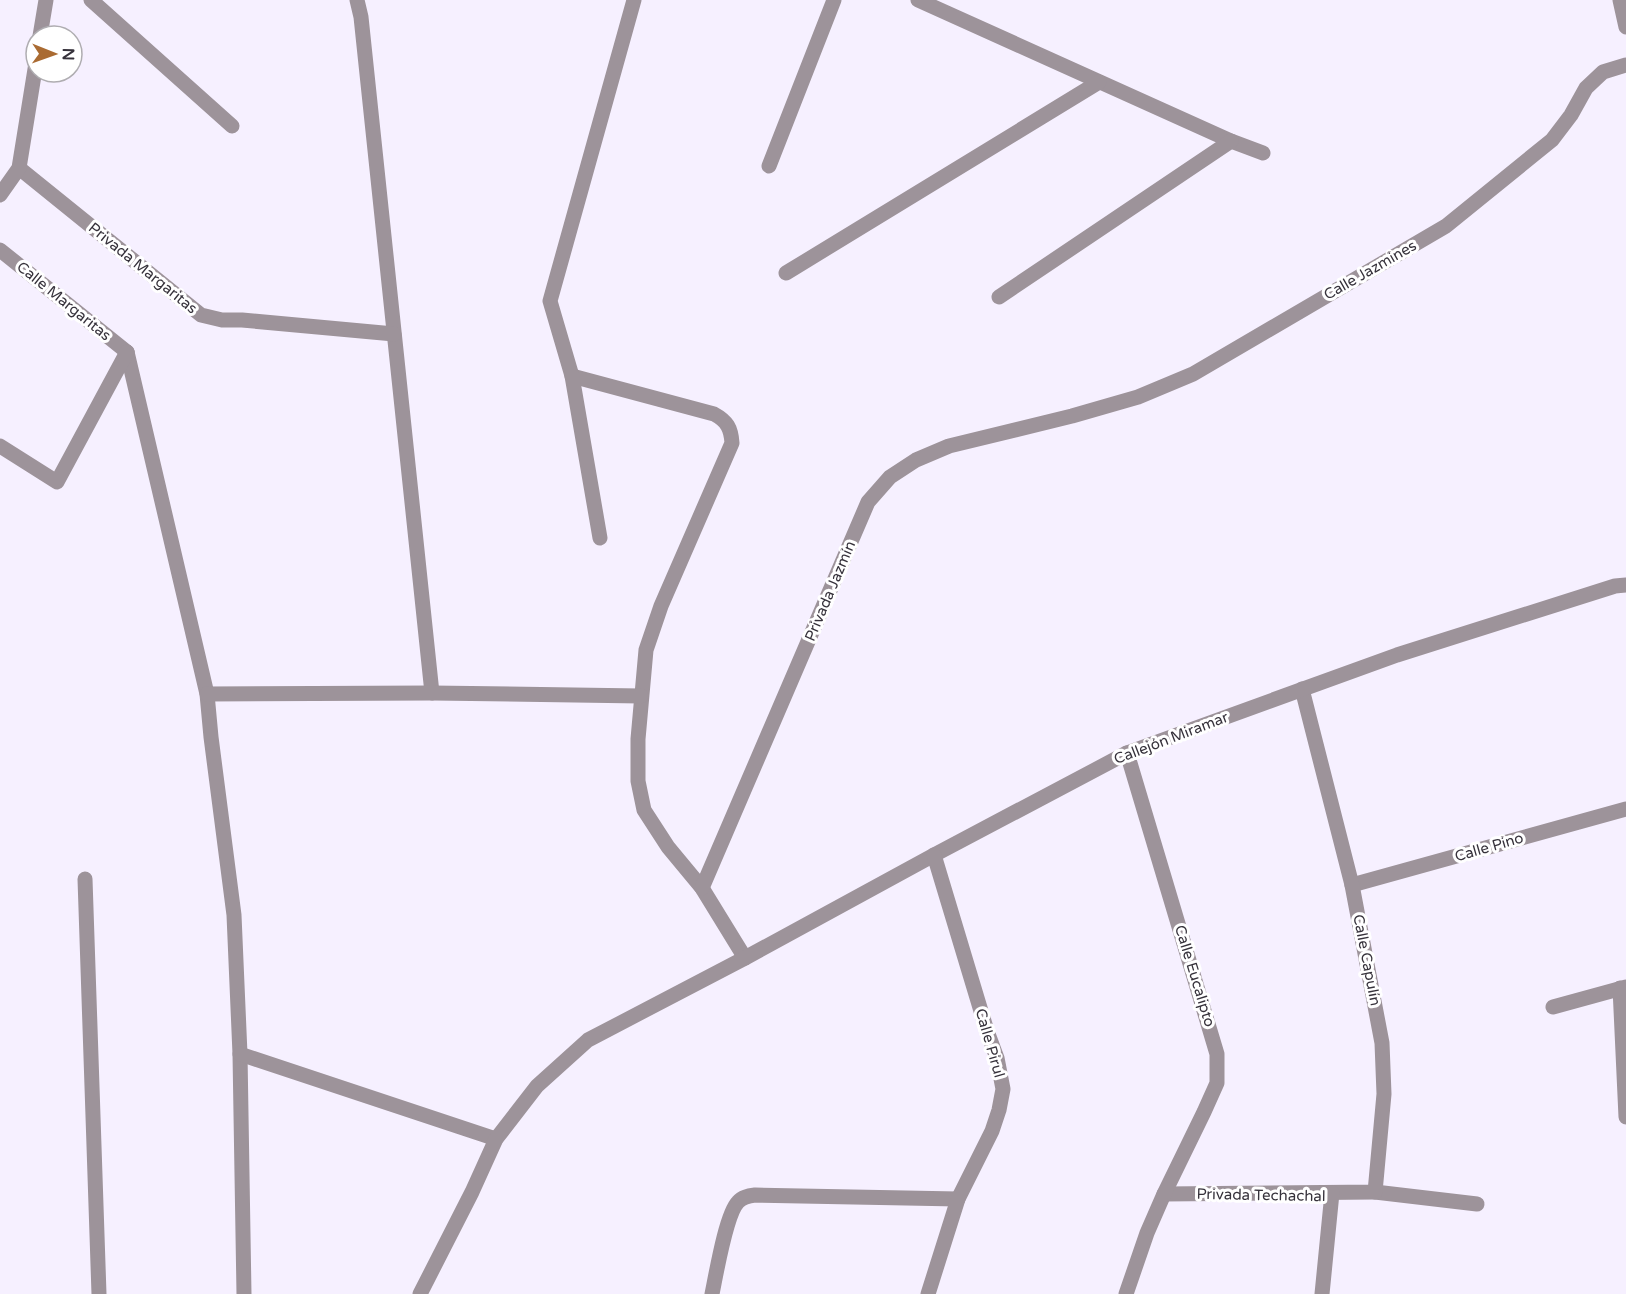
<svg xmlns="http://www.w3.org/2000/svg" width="1626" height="1294" viewBox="0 0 1626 1294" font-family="'Varela Round',sans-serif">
<rect width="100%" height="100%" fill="#f6f0ff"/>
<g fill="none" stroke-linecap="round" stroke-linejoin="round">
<g stroke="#9d939a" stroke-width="15">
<path d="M 91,0 L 232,126"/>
<path d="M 357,0 L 361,17 L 432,693"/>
<path d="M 918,0 L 1231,141 L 1263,153"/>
<path d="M 1620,0 L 1626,27"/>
<path d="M 40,36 L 46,0"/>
<path d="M 769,166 L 834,0"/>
<path d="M 19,168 L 201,315 L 222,320 L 242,320 L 394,334"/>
<path d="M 0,195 L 19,168 L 36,63"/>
<path d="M 0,250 L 127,352"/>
<path d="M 786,273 L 1099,82"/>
<path d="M 999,297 L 1231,141"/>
<path d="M 127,352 L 207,694 L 211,737 L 234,915 L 240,1054 L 244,1294"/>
<path d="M 572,376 L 714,414 C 727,421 731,428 732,443 L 661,606 L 646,650 L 638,739 L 638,781 L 644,810 L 668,847 L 702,888 L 745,958"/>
<path d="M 0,446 L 57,482 L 127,352"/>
<path d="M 600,538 L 572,376 L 550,301 L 634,0"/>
<path d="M 207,694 L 432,693 L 641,696"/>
<path d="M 85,879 L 99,1294"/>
<path d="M 1352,885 L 1626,809"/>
<path d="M 702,888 L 868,502 L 890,477 L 916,460 L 949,446 L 1072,416 L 1138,397 L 1193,374 L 1446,226 L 1552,140 L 1571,115 L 1586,88 L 1603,72 L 1626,65"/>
<path d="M 1620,988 L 1626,1117"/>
<path d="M 1553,1007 L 1626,987"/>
<path d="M 240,1054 L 496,1139"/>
<path d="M 1375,1192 L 1477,1204"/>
<path d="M 1164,1194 L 1375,1192 L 1384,1094 L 1382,1043 L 1352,885 L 1302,689"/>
<path d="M 420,1294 L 472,1192 L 496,1139 L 537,1086 L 588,1040 L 745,958 L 934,855 L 1127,753 L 1397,655 L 1615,586 L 1626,585"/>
<path d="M 712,1294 C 716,1275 726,1214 738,1202 C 742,1197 748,1196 755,1195 L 958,1199"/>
<path d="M 928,1294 L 958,1199 L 992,1131 L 999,1110 L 1003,1089 L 997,1058 L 987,1031 L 934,855"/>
<path d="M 1126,1294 L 1147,1233 L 1164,1194 L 1204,1112 L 1217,1083 L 1217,1054 L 1127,753"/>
<path d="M 1322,1294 L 1332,1193"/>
</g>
</g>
<g text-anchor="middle" stroke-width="6" stroke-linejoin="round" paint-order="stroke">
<g font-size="15" fill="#36323b" stroke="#fff">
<text transform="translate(143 268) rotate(39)" y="5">Privada Margaritas</text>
<text transform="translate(1370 270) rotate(-30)" y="5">Calle Jazmines</text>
<text transform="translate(64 301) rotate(39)" y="5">Calle Margaritas</text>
<text transform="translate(830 591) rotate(-67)" y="5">Privada Jazmín</text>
<text transform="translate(1171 738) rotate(-21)" y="5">Callejón Miramar</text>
<text transform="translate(1489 847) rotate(-16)" y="5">Calle Pino</text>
<text transform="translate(1367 960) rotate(79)" y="5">Calle Capulín</text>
<text transform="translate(1195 976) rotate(73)" y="5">Calle Eucalipto</text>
<text transform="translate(990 1043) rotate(74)" y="5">Calle Pirul</text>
<text transform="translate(1261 1195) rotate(1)" y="5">Privada Techachal</text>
</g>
</g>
<g transform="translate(54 54) rotate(91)"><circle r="28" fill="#ffffff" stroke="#afadb1" stroke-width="1.5"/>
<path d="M0-4.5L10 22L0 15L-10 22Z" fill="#aa6b32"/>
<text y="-9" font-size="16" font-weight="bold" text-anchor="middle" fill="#36323b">N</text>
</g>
</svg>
